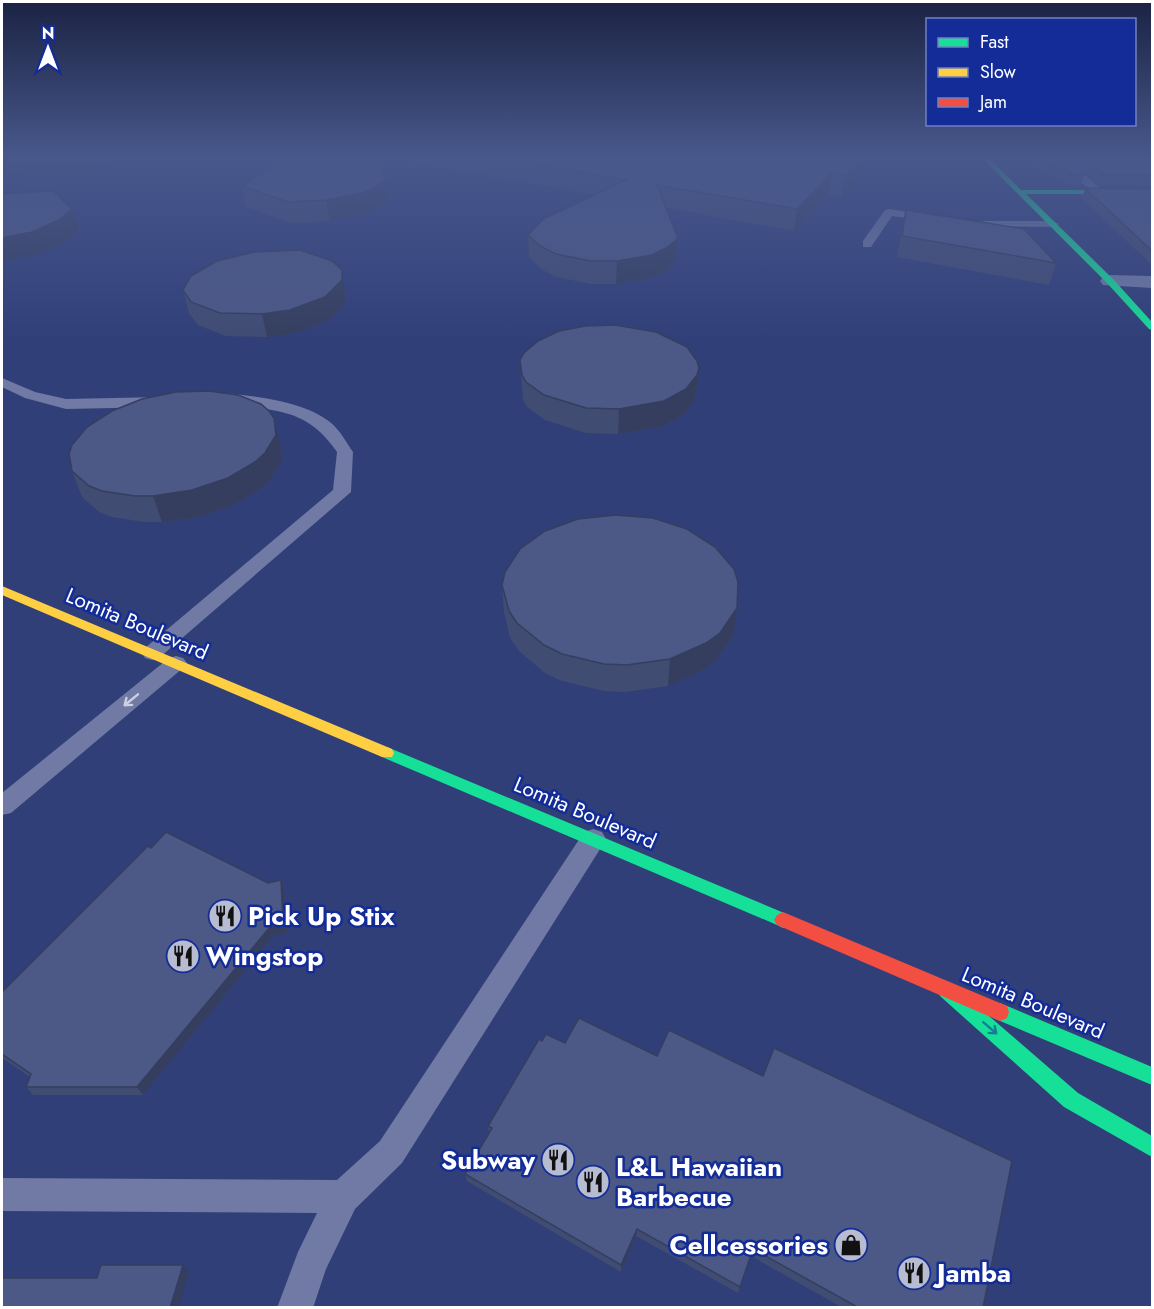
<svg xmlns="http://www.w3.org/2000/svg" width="1154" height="1309" viewBox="0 0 1154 1309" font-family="Jost,sans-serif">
<rect width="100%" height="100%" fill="#313f79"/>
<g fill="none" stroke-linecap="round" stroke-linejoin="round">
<g fill="#707aa4" fill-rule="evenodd">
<path d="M 1055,158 L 1066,158 L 1102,190 L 1102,194 L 1094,194 Z"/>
<path d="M 889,209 L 933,216 L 939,219 L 933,222 L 892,216 L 871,247 L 863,247 L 863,241 L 885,210 Z"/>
<path d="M 970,221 L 1053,221 L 1059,224 L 1053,227 L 966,226 L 964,224 Z"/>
<path d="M 2,378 L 35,392 L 66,399 L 162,397 L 170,402 L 162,407 L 66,409 L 25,398 L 2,387 Z"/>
<path d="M 226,393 C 259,397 303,401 330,422 C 340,430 346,442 353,452 L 351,492 L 159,658 L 152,660 L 145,658 L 142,653 L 145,648 L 333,490 L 337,452 C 303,403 271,414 221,401 L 218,398 Z"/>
<path d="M 176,656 L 183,658 L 187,663 L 183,668 L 11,813 L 2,815 L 2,793 L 169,658 Z"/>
<path d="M 593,829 L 602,832 L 606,839 L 602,846 L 402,1163 L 355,1209 L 326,1269 L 313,1308 L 277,1308 L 298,1252 L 317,1213 L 2,1211 L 2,1178 L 337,1180 L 380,1141 L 584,832 Z"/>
</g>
<path fill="#707aa4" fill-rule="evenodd" d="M 1110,275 L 1152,276 L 1152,288 L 1103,285 L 1100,281 L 1103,277 Z"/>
<g fill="#16e098" fill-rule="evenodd">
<path d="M 982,158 L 989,158 L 1021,190 L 1152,190 L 1152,194 L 1026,194 L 1113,279 L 1152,322 L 1152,330 L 1149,329 L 1107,283 Z"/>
<path d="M 387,747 L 789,915 L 792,920 L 789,925 L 783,928 L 777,925 L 382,757 L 380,753 L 382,749 Z"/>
<path d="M 946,982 L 952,984 L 1078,1093 L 1152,1136 L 1152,1157 L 1064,1107 L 940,996 L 937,990 L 940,984 Z"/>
<path d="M 1000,1003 L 1152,1067 L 1152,1085 L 993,1018 L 991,1012 L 993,1006 Z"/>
</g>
<path fill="#ffcf43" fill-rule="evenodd" d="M 2,586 L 392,749 L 394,753 L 392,757 L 382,757 L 2,595 Z"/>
<path fill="#f24e42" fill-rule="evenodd" d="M 783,912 L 1007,1006 L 1009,1012 L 1007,1018 L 1000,1021 L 993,1018 L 777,925 L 774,920 L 777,915 Z"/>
</g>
<g fill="#414c73">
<path d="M 391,158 L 876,158 L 876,160 L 842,196 L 829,194 L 794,231 L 666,208 L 678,238 L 676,260 L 667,270 L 651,278 L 616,284 L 591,284 L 556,277 L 541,269 L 529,257 L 528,235 L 595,195 Z"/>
<path d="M 1029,158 L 1066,158 L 1084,175 L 1081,185 L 1067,185 L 1063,180 L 1042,172 Z"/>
<path d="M 1070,158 L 1152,158 L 1152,185 L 1099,185 Z"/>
<path d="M 242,186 L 388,199 L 376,209 L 365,214 L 330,221 L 291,223 L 246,207 Z"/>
<path d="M 1085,188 L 1152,189 L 1152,265 L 1082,199 Z"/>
<path d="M 906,210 L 1056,263 L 1049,285 L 897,257 Z"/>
<path d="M 183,290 L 345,292 L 346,303 L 329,320 L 295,333 L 267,337 L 226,336 L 198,325 L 189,313 Z"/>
<path d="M 520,360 L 699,368 L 695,400 L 684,414 L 663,426 L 618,434 L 586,433 L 545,420 L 527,407 L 523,400 Z"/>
<path d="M 280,443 L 282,460 L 271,479 L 262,488 L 235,504 L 200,517 L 162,522 L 144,522 L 112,517 L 99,512 L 82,497 L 72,471 Z"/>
<path d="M 502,585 L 733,636 L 716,660 L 703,670 L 668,686 L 625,692 L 604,691 L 562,681 L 545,673 L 519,651 L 510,638 L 504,612 Z"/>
<path d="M 151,848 L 268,883 L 281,880 L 284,889 L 287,933 L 273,936 L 143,1095 L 33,1095 L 26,1087 L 30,1077 L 2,1058 L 2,992 Z"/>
<path d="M 488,1126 L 983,1308 L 843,1308 L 751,1256 L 738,1293 L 636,1236 L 621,1272 L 467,1181 L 465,1174 L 489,1133 Z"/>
</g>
<g fill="#353e5e">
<path d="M 2,158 L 146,158 L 104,170 L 2,177 Z"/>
<path d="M 862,158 L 876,158 L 876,160 L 842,196 L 846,175 Z"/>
<path d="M 832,173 L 829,194 L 794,231 L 797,209 Z"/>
<path d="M 386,179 L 388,199 L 376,209 L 365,214 L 330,221 L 326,200 Z"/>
<path d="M 72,209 L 79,229 L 66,241 L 39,254 L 2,261 L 2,238 Z"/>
<path d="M 678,238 L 676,260 L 667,270 L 651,278 L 616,284 L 617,261 Z"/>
<path d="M 342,270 L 346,303 L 329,320 L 295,333 L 267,337 L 262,314 Z"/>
<path d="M 699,368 L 695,400 L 684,414 L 663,426 L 618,434 L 619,409 Z"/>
<path d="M 274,418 L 280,443 L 282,460 L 271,479 L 262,488 L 235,504 L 200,517 L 162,522 L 153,496 Z"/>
<path d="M 737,608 L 733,636 L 716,660 L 703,670 L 668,686 L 670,659 Z"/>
<path d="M 281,880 L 284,889 L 287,933 L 273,936 L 143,1095 L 137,1087 Z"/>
<path d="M 637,1229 L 636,1236 L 621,1272 L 621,1265 Z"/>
<path d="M 183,1265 L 189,1272 L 178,1308 L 170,1308 Z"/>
</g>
<g fill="#4c5886" stroke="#353e5e" stroke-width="1.5">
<path d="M 297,158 L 375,158 L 386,179 L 374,188 L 362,193 L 326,200 L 288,202 L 242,186 L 268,170 Z"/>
<path d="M 501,158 L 862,158 L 846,175 L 832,173 L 797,209 L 657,185 L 678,238 L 668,247 L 652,255 L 617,261 L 591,261 L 556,254 L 540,246 L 528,235 L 543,219 L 626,180 Z"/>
<path d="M 1041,158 L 1066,158 L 1084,175 L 1071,175 L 1066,170 L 1045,162 Z"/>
<path d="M 1084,158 L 1152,158 L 1152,175 L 1103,175 Z"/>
<path d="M 1085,188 L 1152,189 L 1152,251 Z"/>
<path d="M 53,191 L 72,209 L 59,220 L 32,232 L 2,238 L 2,194 Z"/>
<path d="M 906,210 L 1024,229 L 1056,263 L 902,236 Z"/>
<path d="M 300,250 L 332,261 L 342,270 L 342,280 L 325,297 L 290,310 L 262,314 L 220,313 L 191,302 L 183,290 L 191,276 L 217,261 L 254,252 Z"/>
<path d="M 615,325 L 656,332 L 687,347 L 697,361 L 699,368 L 697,375 L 686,389 L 664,401 L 619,409 L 586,408 L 544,395 L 526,382 L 522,375 L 520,360 L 524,353 L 538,341 L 559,331 L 585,326 Z"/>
<path d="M 209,391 L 238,395 L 261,404 L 269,411 L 274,418 L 276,435 L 265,453 L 255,462 L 228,478 L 192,490 L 153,496 L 135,496 L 102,491 L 89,486 L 72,471 L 69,454 L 72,445 L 87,427 L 112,411 L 142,399 L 176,392 Z"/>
<path d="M 615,515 L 653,518 L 687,529 L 715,547 L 734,569 L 738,582 L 737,608 L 720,633 L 706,643 L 670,659 L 627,665 L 604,664 L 562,654 L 544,645 L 517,623 L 509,611 L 502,585 L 505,572 L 520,549 L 545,531 L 578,519 Z"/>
<path d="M 166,832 L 268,883 L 281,880 L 283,924 L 270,927 L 137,1087 L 26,1087 L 31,1074 L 2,1054 L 2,992 L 148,846 L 151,848 Z"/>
<path d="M 579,1018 L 657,1056 L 669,1030 L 763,1076 L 774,1048 L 1012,1161 L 983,1308 L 859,1308 L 753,1249 L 740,1287 L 637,1229 L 621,1265 L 465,1174 L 492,1128 L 488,1126 L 539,1039 L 542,1041 L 546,1034 L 565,1043 Z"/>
<path d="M 101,1265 L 183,1265 L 170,1308 L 2,1308 L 2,1278 L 97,1278 Z"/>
</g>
<defs><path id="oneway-shaft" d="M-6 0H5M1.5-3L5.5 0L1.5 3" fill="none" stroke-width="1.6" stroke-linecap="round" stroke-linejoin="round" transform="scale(1.5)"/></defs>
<use stroke="#cdd0df" href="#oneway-shaft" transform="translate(131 700) rotate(141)"/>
<use stroke="#147d97" href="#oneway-shaft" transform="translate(990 1028) rotate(41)"/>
<linearGradient id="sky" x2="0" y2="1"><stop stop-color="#1b2343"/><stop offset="0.46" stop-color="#48588c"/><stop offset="1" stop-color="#48588c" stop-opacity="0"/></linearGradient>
<rect width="1154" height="342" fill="url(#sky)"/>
<defs>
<symbol id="restaurant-disc" viewBox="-11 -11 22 22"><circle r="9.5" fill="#b7bcd0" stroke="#132c97"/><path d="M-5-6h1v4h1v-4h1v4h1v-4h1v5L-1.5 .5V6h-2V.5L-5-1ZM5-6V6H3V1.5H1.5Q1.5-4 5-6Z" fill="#111"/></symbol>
<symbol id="shop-disc" viewBox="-11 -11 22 22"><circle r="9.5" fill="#b7bcd0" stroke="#132c97"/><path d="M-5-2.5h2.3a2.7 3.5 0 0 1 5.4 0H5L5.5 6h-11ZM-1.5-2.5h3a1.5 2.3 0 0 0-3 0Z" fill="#111"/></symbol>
</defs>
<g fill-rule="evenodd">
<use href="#restaurant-disc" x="206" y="897" width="38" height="38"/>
<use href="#restaurant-disc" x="164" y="937" width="38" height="38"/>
<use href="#restaurant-disc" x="539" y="1141" width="38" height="38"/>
<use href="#restaurant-disc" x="574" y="1163" width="38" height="38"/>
<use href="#shop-disc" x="832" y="1226" width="38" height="38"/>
<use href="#restaurant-disc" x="895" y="1254" width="38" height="38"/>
</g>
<g text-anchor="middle" stroke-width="5" stroke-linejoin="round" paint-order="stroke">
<g font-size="21" fill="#fff" stroke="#132c97">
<text transform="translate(137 624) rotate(23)" y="7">Lomita Boulevard</text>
<text transform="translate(585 813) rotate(23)" y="7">Lomita Boulevard</text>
<text transform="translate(1033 1003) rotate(23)" y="7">Lomita Boulevard</text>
</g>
<g font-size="26" font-weight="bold" fill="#fff" stroke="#132c97" text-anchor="start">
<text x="248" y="925">Pick Up Stix</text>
<text x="206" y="965">Wingstop</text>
<text x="535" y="1169" text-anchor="end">Subway</text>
<text x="616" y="1176">L&amp;L Hawaiian<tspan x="616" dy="30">Barbecue</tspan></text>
<text x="828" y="1254" text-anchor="end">Cellcessories</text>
<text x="937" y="1282">Jamba</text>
</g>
</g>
<rect width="1154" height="1309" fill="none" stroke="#ffffff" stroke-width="6"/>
<rect x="926" y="18" width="210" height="108" fill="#132c97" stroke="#7180c1" stroke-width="1.5"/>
<rect x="938" y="38" width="30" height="9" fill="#16e098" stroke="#7180c1" stroke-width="1.5"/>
<text x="980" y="48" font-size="18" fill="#ffffff">Fast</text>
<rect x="938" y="68" width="30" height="9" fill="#ffcf43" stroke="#7180c1" stroke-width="1.5"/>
<text x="980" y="78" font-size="18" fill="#ffffff">Slow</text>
<rect x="938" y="98" width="30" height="9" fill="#f24e42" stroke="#7180c1" stroke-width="1.5"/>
<text x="980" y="108" font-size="18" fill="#ffffff">Jam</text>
<g transform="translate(48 48)" stroke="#132c97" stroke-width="4.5" paint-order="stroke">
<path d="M0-4.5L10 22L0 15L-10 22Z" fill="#ffffff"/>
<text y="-9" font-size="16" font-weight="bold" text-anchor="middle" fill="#ffffff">N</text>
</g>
</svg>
